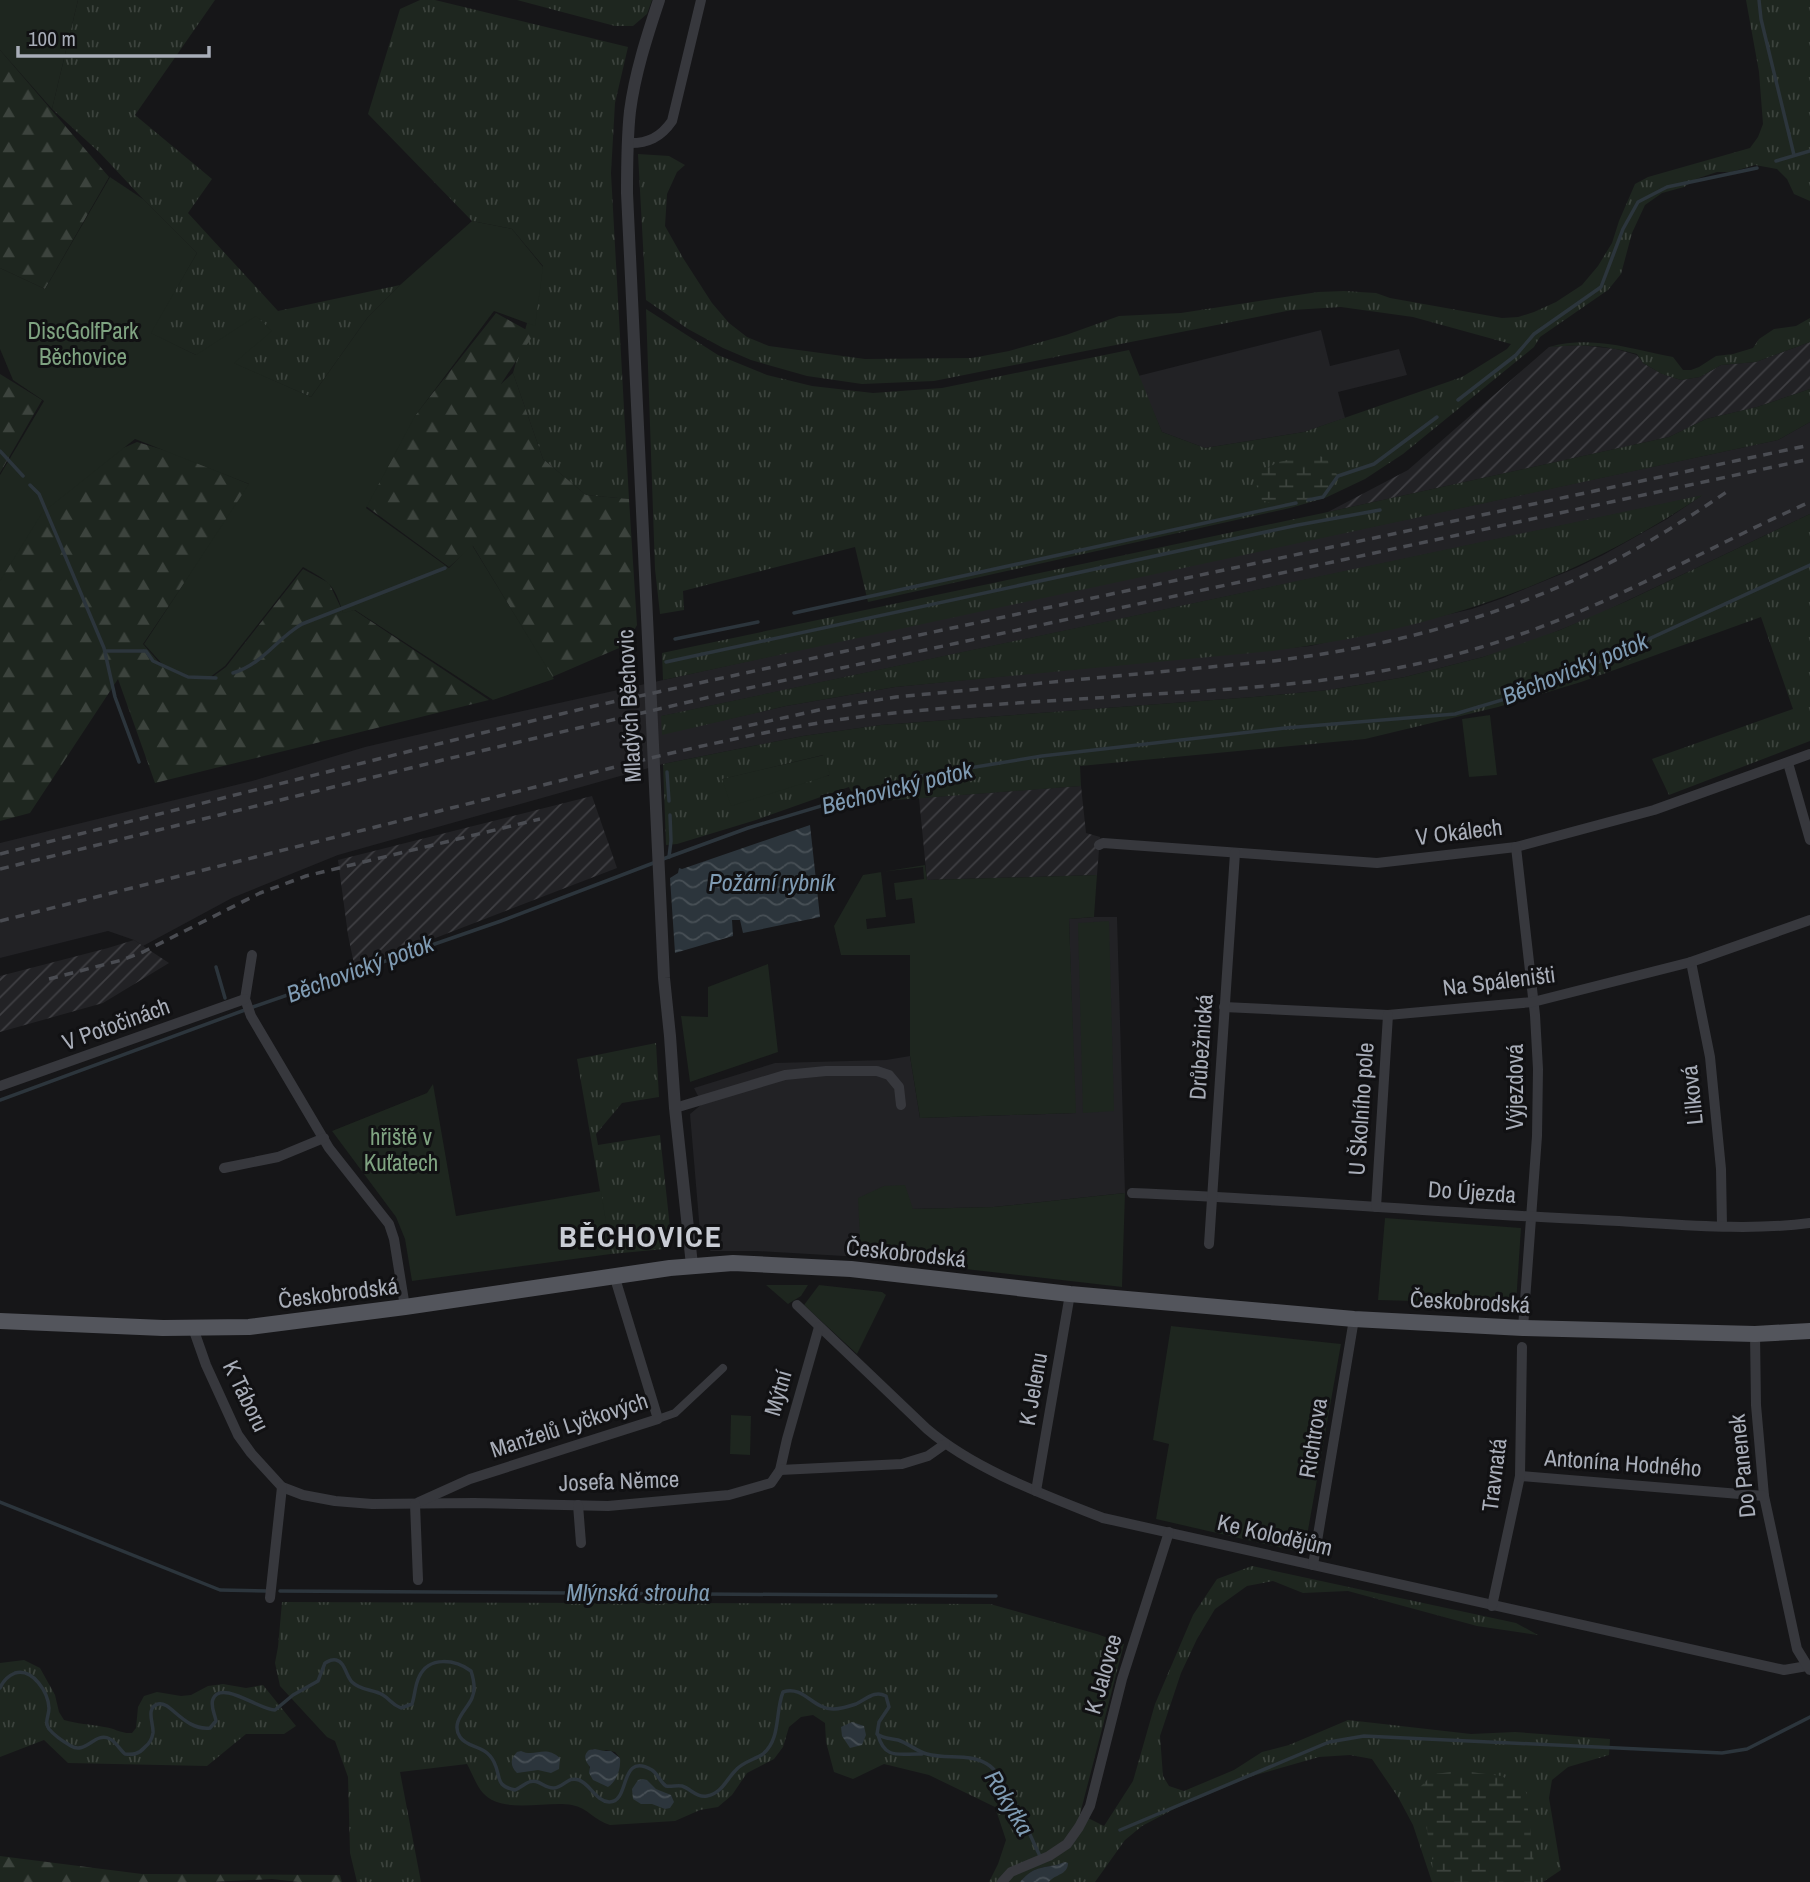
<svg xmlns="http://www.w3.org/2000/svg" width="1810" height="1882" viewBox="0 0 1810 1882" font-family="'Archivo Narrow',sans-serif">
<defs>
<pattern id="industrial-furrows" width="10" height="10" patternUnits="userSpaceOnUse" patternTransform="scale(1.75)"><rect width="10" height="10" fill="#222225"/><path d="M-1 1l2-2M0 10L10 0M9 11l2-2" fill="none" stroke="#3f3f43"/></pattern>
<pattern id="grass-tufts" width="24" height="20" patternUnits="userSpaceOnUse" patternTransform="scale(1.75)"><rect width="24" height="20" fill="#1e261f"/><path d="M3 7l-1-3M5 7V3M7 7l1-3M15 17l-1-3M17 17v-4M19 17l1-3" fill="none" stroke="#3c433d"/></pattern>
<pattern id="forest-firs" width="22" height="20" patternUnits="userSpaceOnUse" patternTransform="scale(1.75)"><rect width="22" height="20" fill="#1e261f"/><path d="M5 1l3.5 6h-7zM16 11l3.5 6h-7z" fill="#3c433d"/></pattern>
<pattern id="wetland-marsh" width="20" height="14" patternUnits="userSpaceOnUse" patternTransform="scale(1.75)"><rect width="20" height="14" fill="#1e261f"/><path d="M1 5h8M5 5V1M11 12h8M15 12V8" fill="none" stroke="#3c433d"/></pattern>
<pattern id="water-waves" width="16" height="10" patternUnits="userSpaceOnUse" patternTransform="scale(1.75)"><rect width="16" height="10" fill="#2c353c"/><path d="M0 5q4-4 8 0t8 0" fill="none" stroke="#485056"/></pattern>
</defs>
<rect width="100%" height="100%" fill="#161618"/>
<g fill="#222225" fill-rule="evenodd">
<path d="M 1321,330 L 1330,366 L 1399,349 L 1407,375 L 1338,392 L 1345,418 L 1304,432 L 1205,448 L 1162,432 L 1138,376 Z"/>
<path d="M 1810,422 L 1810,514 L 1597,615 L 1523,645 L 1483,657 L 1405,677 L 1329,690 L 1254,697 L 881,725 L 803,736 L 663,764 L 338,855 L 232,898 L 143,946 L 134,940 L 108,931 L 0,958 L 0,843 L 252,781 L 365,747 L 468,723 L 908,626 L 1778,440 ZM 1701,496 L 1667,519 L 1603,555 L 1576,568 L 1503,598 L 1472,609 L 1310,646 L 895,687 L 786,706 L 662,734 L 662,716 Z"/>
<path d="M 1094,917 L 1117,917 L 1125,1193 L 994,1207 L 912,1209 L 859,1198 L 861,1257 L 756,1251 L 711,1251 L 701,1244 L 690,1114 L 702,1104 L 694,1088 L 775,1063 L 886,1060 L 910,1056 L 920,1118 L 1075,1113 L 1069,919 Z"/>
</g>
<g fill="url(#industrial-furrows)">
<path d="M 1810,342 L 1810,389 L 1757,407 L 1706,419 L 1669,437 L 1328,512 L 1408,470 L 1549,347 L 1580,345 L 1616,349 L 1637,355 L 1643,363 L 1662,374 L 1681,380 L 1700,377 L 1721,365 L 1756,362 Z"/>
<path d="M 1081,786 L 1086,833 L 1100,837 L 1097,875 L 927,880 L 919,798 Z"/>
<path d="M 592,796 L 617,868 L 355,969 L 348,935 L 338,860 Z"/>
<path d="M 134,940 L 169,963 L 103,1003 L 0,1032 L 0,976 L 108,948 Z"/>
</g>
<g fill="url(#grass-tufts)" fill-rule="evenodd">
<path d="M 78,0 L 215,0 L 135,115 L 212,179 L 188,213 L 278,311 L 400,285 L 368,317 L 311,397 L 233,363 L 196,355 L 150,333 L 197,253 L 143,199 L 100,153 L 52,109 Z"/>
<path d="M 420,0 L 435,0 L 628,47 L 615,103 L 611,173 L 629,499 L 586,495 L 543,459 L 513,373 L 543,266 L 512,229 L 472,221 L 368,114 L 400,9 Z"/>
<path d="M 517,0 L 652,0 L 647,14 L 633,26 L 615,26 Z"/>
<path d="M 1746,0 L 1810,0 L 1810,201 L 1794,194 L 1787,179 L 1777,169 L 1755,165 L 1731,172 L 1717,172 L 1696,179 L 1684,187 L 1662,193 L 1645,205 L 1632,233 L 1621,274 L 1608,290 L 1540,337 L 1534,347 L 1403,454 L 1365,479 L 1325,498 L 1290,508 L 868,602 L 855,547 L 683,591 L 684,610 L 660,614 L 655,569 L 646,309 L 718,355 L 767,375 L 812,386 L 873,393 L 942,388 L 1129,350 L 1162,432 L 1205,448 L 1304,432 L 1462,377 L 1507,349 L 1511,344 L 1413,317 L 1341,307 L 1292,310 L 934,381 L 862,384 L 807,376 L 751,360 L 723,348 L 688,329 L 646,300 L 638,154 L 669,156 L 685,165 L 677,172 L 667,194 L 665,226 L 683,258 L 712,303 L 729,323 L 747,337 L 769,346 L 865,359 L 972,358 L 1009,351 L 1066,335 L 1119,316 L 1181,313 L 1318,292 L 1344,291 L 1376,293 L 1390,298 L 1502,318 L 1518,317 L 1534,312 L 1556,302 L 1582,285 L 1598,266 L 1612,243 L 1619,221 L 1635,184 L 1648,177 L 1750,148 L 1758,137 L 1763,124 L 1759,72 Z"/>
<path d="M 1810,318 L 1810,342 L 1756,362 L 1721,365 L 1700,377 L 1681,380 L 1662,374 L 1643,363 L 1637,354 C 1604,345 1583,344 1549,347 C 1592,335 1630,349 1673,357 L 1683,370 L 1691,370 L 1699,367 L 1716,356 L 1733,354 L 1753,348 L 1759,339 L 1774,329 L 1796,326 Z"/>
<path d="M 1810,389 L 1810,422 L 1778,440 L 663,680 L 662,653 L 1328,512 L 1669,437 L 1706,419 L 1757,407 Z"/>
<path d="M 1703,495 C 1570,584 1431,631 1272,651 L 895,687 L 786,706 L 662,735 L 661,716 Z"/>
<path d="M 1810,514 L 1810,741 L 1669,795 L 1652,759 L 1793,709 L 1761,617 L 1581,682 L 1498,707 L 1365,739 L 1080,766 L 1081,786 L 856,803 L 849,787 L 756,820 L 677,844 L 666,845 L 663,764 L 803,736 L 881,725 L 1254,697 L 1329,690 L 1405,677 L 1483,657 L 1560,630 L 1627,601 ZM 823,755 L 829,776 L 723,779 Z"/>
<path d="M 656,1043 L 659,1097 L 622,1103 L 596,1134 L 598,1145 L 660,1135 L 671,1237 L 670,1244 L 664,1249 L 611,1254 L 577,1059 Z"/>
<path d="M 1252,1566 L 1516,1623 L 1538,1635 L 1477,1626 L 1348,1591 L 1303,1593 L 1273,1581 L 1247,1586 L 1215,1609 L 1197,1639 L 1181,1673 L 1160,1736 L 1163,1776 L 1169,1786 L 1184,1791 L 1234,1770 L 1262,1752 L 1289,1745 L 1348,1720 L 1471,1734 L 1515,1732 L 1610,1739 L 1609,1755 L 1568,1767 L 1552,1780 L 1549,1798 L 1561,1870 L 1543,1882 L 1432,1882 L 1413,1825 L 1398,1797 L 1372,1759 L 1350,1755 L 1319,1757 L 1249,1777 L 1176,1808 L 1142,1826 L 1125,1840 L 1095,1882 L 1049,1882 L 1065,1862 C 1045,1870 1036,1863 1020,1882 L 989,1882 L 998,1864 L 1006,1840 L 995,1807 L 929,1775 L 884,1764 L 853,1779 L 834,1772 L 826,1742 L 825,1723 L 813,1715 L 801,1717 L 789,1727 L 783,1747 L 774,1759 L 747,1773 L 732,1795 L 718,1807 L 700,1810 L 675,1821 L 610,1825 C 595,1821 588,1808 572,1805 C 548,1800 502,1815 483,1793 C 476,1785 472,1773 467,1764 L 400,1772 L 421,1882 L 357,1882 L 350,1853 L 348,1777 L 335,1741 L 327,1737 L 280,1686 L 275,1663 L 278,1647 L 282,1602 L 990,1604 L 1097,1634 L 1124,1644 L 1080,1814 L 1104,1826 L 1133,1781 L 1155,1704 L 1193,1615 L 1217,1579 ZM 592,1749 L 604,1751 L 606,1750 L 615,1752 L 620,1758 L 617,1773 L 590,1769 L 589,1765 Z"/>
<path d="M 24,1660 L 40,1668 L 55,1695 L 59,1712 L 64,1720 C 77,1724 90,1724 104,1727 C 114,1728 122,1734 132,1733 L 136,1728 L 138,1707 L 144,1696 L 157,1692 L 181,1696 L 191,1695 L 208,1686 L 223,1684 L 246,1688 L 263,1685 L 296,1726 L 284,1734 L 246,1734 L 207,1766 L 68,1763 L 44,1740 L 0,1757 L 0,1663 Z"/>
</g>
<g fill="url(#forest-firs)">
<path d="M 0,50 L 109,177 L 45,289 L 0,268 Z"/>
<path d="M 496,313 L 534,334 L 501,384 L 513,373 L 543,459 L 586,495 L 629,499 L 637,625 L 626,645 L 552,677 L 473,546 L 449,567 L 366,506 L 413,418 Z"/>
<path d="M 0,374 L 42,400 L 0,473 Z"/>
<path d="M 137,442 L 174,453 L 251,485 L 143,644 L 163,667 L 187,677 L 211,678 L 226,667 L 303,569 L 329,583 L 343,612 L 354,610 L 489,700 L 155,783 L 118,679 L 30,813 L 0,821 L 0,578 L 41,511 L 116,451 Z"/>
<path d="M 0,1856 L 142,1874 L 340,1875 L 342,1882 L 298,1882 L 272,1879 L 211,1882 L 0,1882 Z"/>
</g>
<g fill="url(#wetland-marsh)">
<path d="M 1312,454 L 1326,458 L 1338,476 L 1323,497 L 1283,506 L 1260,500 L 1254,474 L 1279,462 Z"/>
<path d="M 1462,1771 L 1502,1776 L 1526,1792 L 1536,1882 L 1433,1882 L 1432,1857 L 1419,1788 L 1433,1774 Z"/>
</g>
<g fill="#1e261f" fill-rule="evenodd">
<path d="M 0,0 L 78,0 L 52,109 L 0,50 Z"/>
<path d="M 110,177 L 143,199 L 197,253 L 151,333 L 196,355 L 256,316 L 272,331 L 234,363 L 311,397 L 368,317 L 400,285 L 472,221 L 512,229 L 543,267 L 535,326 L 494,311 L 415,416 L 366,508 L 449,568 L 472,545 L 554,679 L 493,700 L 355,610 L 343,613 C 334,583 329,582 303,567 L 225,666 L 209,678 L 188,676 L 165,667 L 144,644 L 249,484 L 135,439 L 42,513 L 0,581 L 0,475 L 44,401 L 13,380 L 0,349 L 0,268 L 45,289 Z"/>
<path d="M 1490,715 L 1497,775 L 1469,777 L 1462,719 Z"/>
<path d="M 824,755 L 830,775 L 731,806 L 722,779 Z"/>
<path d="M 925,865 L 927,880 L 1097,875 L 1094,917 L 1069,919 L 1076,1113 L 920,1118 L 910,1056 L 910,955 L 841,955 L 834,926 L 863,875 ZM 923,867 L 924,879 L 894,883 L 896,900 L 912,898 L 915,923 L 867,929 L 866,919 L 886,917 L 881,872 Z"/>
<path d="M 1109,921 L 1114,1111 L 1083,1113 L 1078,923 Z"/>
<path d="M 768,964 L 778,1052 L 690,1082 L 681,1016 L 708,1017 L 708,987 Z"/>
<path d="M 433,1084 L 456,1216 L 601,1191 L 611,1254 L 412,1281 L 405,1239 L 396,1217 L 332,1131 L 427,1093 Z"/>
<path d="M 905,1185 L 913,1209 L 994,1207 L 1125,1193 L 1122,1287 L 861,1257 L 858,1198 L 884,1186 Z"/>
<path d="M 1385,1218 L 1521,1228 L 1516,1304 L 1378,1300 Z"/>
<path d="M 766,1285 L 808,1285 L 801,1296 L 788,1304 Z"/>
<path d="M 819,1285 L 882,1292 L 886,1295 L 857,1354 L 804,1305 Z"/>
<path d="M 1171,1326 L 1341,1344 L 1304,1553 L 1156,1519 L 1169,1444 L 1153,1440 Z"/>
<path d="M 731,1415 L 751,1416 L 750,1455 L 730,1454 Z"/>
</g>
<g fill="url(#water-waves)">
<path d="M 810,825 L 820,917 L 743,933 L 740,920 L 732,920 L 733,936 L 675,953 L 670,878 L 678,873 L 679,868 L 682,869 Z"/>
<path d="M 852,1722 L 864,1726 L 866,1735 L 862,1745 L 850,1748 L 842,1736 L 841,1727 Z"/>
<path d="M 595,1749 L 604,1751 L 611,1751 L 620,1758 C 621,1769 617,1781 608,1787 L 593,1780 L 589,1773 L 590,1767 C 586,1762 582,1756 589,1750 Z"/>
<path d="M 521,1751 C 536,1758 544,1744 560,1758 L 559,1769 L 551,1773 L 538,1770 L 517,1773 C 510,1766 510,1759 517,1752 Z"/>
<path d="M 643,1779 L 647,1780 L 656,1789 L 671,1795 L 674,1802 L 670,1808 L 665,1809 L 652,1804 L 641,1804 L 633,1799 L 632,1789 L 638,1780 Z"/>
<path d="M 1065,1862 L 1068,1863 C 1068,1875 1055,1874 1049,1882 L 1020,1882 C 1036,1863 1045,1870 1065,1862 Z"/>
</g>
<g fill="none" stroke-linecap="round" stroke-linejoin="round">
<g stroke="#2c353c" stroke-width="3.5">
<path d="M 1759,0 L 1761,19 L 1794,155"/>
<path d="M 1776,161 L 1810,151"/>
<path d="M 1458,400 L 1516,355 L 1534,334 L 1601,287 L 1623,229 L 1638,202 L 1667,187 L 1757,168"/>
<path d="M 0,451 L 23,476"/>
<path d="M 30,485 L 39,494 L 104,648 L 115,697 L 139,762"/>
<path d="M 1308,500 L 1323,497 L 1338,476 L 1374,464 L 1437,417"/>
<path d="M 794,613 L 1296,503"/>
<path d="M 675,639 L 758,622"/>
<path d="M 105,651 L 146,651 L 153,661 L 188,677 L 216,678"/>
<path d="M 666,662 L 1298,525 L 1380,510"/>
<path d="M 233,673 C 263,664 276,639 302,624 L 445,568"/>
<path d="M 667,772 L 669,801"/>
<path d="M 669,857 L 671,841 L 670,815"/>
<path d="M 663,859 L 748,828 L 921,776 L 1042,756 L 1285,728 L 1455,714 L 1542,688 L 1810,565"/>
<path d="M 216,967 L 225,998"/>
<path d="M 0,1100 L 253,1007 L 501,921 L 656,862"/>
<path d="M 0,1502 L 220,1590 L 267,1591"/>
<path d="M 280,1591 L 996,1596"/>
<path d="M 0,1688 C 3,1681 8,1676 15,1673 C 33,1668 48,1692 49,1708 C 49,1716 44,1722 49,1729 C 54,1735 64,1742 71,1746 C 86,1755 95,1731 110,1739 C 116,1742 120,1750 125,1754 C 133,1755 139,1754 145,1747 C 149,1744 152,1739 153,1733 C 154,1724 145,1708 158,1704 C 170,1700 184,1731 210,1728 L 216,1721 C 215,1714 210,1706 213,1699 C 221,1679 261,1711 275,1710 L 293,1695 L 318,1681 L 325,1663 C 329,1661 331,1659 336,1660 C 345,1662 346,1676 352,1682 C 361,1691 373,1689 383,1695 C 391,1700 391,1704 401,1708 L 412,1704 C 415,1695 415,1685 419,1677 C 429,1655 456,1660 471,1671 C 474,1680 476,1689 472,1698 C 467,1710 450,1722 460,1737 C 468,1749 485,1744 494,1762 C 502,1778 494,1785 515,1790 C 520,1788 524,1784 529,1782 C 538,1778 545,1789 554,1788 C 564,1787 568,1776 579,1780 C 590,1784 596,1801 609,1802 C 631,1803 618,1751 652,1770 C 658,1774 660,1782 666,1786 C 671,1787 677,1785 682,1786 C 691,1789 697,1798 707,1796 C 722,1793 726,1780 735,1771 C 742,1762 754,1760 763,1754 C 781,1739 775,1712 783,1692 C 804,1685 813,1710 834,1709 C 840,1709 850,1706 856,1704 C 867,1699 874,1690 886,1696 L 889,1707 L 879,1722 L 877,1734 C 884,1739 890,1738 898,1740 C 908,1743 916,1751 927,1754 C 948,1760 971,1752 990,1766 C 1008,1780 1029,1834 1040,1856"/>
<path d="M 878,1735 C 885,1761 901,1753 922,1754"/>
<path d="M 1120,1830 L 1329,1742 L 1364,1736 L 1722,1753 L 1747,1749 L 1810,1717"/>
</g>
<path stroke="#37383d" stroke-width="8" d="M 658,1419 L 675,1413 L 723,1368"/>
<g stroke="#37383d" stroke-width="10">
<path d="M 627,143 C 648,144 661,137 672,121 L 701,0"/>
<path d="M 1788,763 L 1810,840"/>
<path d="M 1099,845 L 1103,843 L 1377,863 L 1516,847 L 1654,810 L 1810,754"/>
<path d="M 1516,847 L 1535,1015 L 1538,1069 L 1537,1136 L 1523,1328"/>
<path d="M 252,955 L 245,999 L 251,1016 L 329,1148 L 389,1224 L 394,1239 L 405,1307"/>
<path d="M 1691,962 L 1710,1057 L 1721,1169 L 1722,1226"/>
<path d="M 1224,1007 L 1388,1015 L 1533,1002 L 1691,962 L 1810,920"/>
<path d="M 0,1086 L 245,999"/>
<path d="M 675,1108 L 785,1075 L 826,1071 L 877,1071 L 889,1075 L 899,1087 L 901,1105"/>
<path d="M 224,1168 L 278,1157 L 324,1138"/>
<path d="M 1132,1193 C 1288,1199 1443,1213 1598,1220 C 1667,1223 1741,1232 1810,1223"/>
<path d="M 1376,1207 L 1388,1015"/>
<path d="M 1209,1244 L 1235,853"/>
<path d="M 797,1305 L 927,1429 C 975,1470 1045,1495 1103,1518 L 1784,1670 L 1807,1666"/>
<path d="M 193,1328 L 206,1365 L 238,1435 L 251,1453 L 282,1487 L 303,1495 L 335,1501 L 372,1504 L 474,1503 L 608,1506 L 729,1495 L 771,1483 L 780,1470 L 787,1439 L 819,1327"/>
<path d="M 1755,1334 L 1756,1405 L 1764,1496 L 1797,1649 L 1810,1670"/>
<path d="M 780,1470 L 902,1464 L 928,1456 L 945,1444"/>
<path d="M 1520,1476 L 1764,1496"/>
<path d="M 1036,1491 L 1070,1294"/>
<path d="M 419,1502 L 470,1479 L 658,1419 L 614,1275"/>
<path d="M 415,1504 L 418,1580"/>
<path d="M 578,1505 L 581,1543"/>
<path d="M 1313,1565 L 1354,1319"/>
<path d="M 270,1598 L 282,1487"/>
<path d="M 1492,1606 L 1520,1476 L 1522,1347"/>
<path d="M 1002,1882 L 1011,1872 L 1049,1856 L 1067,1844 L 1079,1827 L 1090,1806 L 1122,1679 L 1169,1532"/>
</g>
<path stroke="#37383d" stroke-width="12" d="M 659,0 C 647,36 635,73 630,111 C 627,138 627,165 627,193 L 664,978 L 670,1036 L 675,1108 L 692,1265"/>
<path stroke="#53555c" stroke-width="16" d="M 0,1321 L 163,1328 L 249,1327 L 405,1307 L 670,1268 L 733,1263 L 851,1269 L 1070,1294 L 1354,1319 L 1523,1328 L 1755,1334 L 1810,1331"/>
<g stroke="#4a4c52" stroke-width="3.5" stroke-dasharray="9 7" stroke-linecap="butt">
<path d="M 733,729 L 828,708 L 896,697 L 1273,661 C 1379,648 1483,622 1581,577 C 1633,553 1681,523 1728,491"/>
<path d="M 0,854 L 474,735 L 594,706 L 910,637 L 1810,445"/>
<path d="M 0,869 L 447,759 L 735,691 L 1810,459"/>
<path d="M 0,921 L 663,755 C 723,741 783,728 844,719 C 932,707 1022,703 1111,697 C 1208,690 1307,687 1402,667 C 1468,654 1533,632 1595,605 C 1667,573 1737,534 1810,502"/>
<path d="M 49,979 L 122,960 L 143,952 L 260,893 L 306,876 L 540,819"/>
</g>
</g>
<g text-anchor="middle" stroke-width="6" stroke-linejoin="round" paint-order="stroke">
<g font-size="23" fill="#7fa381" stroke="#111113">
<text x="83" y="339">DiscGolfPark<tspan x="83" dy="26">Běchovice</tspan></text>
<text x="401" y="1145">hřiště v<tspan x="401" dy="26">Kuťatech</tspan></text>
</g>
<g font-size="23" fill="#a8adb8" stroke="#111113">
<text transform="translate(629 706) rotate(-93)" y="8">Mladých Běchovic</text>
<text transform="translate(1459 832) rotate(-7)" y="8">V Okálech</text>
<text transform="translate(1499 981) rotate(-7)" y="8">Na Spáleništi</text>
<text transform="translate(116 1024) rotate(-20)" y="8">V Potočinách</text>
<text transform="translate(1201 1047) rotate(-86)" y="8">Drůbežnická</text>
<text transform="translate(1515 1087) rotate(-90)" y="8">Výjezdová</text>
<text transform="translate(1692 1095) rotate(-96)" y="8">Lilková</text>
<text transform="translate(1361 1109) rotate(-86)" y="8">U Školního pole</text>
<text transform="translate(1472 1192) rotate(4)" y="8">Do Újezda</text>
<text transform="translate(906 1253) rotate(6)" y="8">Českobrodská</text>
<text transform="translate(338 1293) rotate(-7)" y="8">Českobrodská</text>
<text transform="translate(1470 1302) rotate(3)" y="8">Českobrodská</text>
<text transform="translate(1033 1389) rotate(-80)" y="8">K Jelenu</text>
<text transform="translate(778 1393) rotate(-74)" y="8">Mýtní</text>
<text transform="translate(246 1396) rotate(64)" y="8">K Táboru</text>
<text transform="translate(569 1425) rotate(-18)" y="8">Manželů Lyčkových</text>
<text transform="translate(1313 1438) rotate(-81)" y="8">Richtrova</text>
<text transform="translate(1623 1463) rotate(4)" y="8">Antonína Hodného</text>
<text transform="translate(1742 1466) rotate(-96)" y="8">Do Panenek</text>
<text transform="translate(1494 1475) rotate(-83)" y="8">Travnatá</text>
<text transform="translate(619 1481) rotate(-2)" y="8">Josefa Němce</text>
<text transform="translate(1275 1535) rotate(13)" y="8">Ke Kolodějům</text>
<text transform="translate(1103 1674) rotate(-74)" y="8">K Jalovce</text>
</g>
<g font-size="24" font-style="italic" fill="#7f9bb3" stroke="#111113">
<text transform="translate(1575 669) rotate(-22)" y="8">Běchovický potok</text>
<text transform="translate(897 788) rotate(-14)" y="8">Běchovický potok</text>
<text x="772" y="891">Požární rybník</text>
<text transform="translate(360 969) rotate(-20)" y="8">Běchovický potok</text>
<text x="638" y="1601">Mlýnská strouha</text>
<text transform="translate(1009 1803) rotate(59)" y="8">Rokytka</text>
</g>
<g font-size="30" font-weight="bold" letter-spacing="2" fill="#c9ccd4" stroke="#111113">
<text x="641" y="1247">BĚCHOVICE</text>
</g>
</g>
<path d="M18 46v10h191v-10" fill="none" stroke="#a8adb8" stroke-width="3.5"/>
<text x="28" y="46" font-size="21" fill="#a8adb8" stroke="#111113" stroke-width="5" paint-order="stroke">100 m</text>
</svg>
